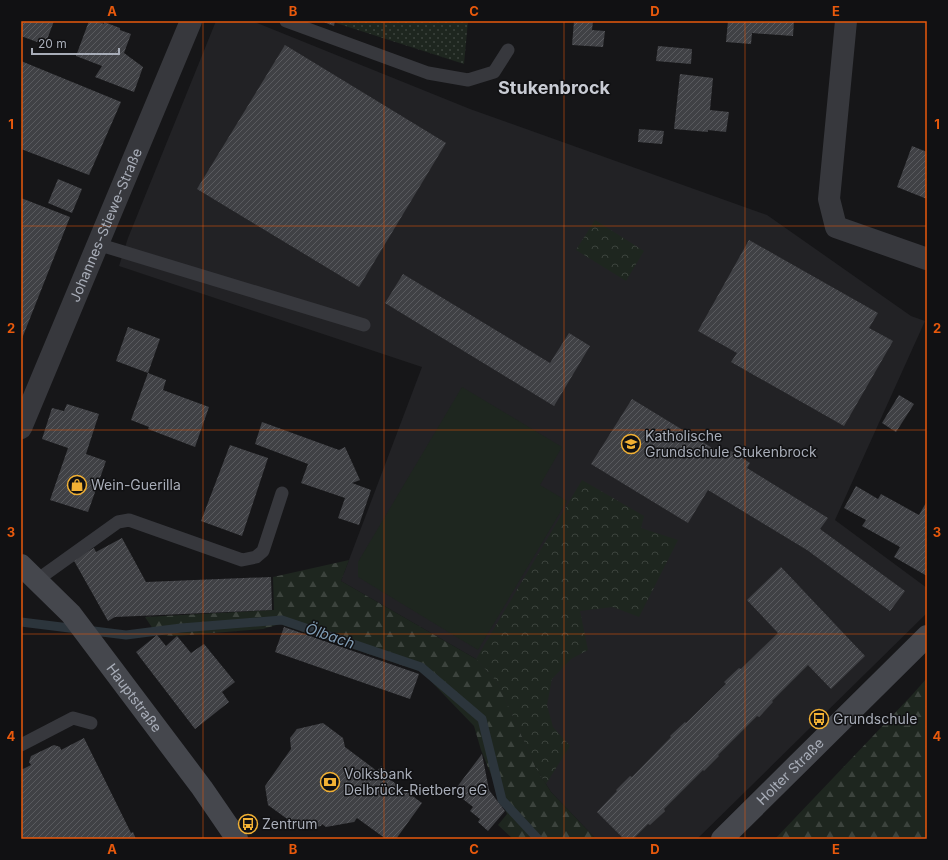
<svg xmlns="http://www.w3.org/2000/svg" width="948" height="860" viewBox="0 0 948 860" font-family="Inter,sans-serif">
<defs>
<pattern id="grass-dots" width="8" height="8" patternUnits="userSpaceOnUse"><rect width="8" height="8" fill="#1e261f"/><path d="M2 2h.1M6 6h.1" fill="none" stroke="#3c433d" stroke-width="1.8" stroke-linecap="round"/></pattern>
<pattern id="forest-firs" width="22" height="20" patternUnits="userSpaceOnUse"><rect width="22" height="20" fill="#1e261f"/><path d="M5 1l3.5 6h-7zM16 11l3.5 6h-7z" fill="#3c433d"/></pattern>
<pattern id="park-crowns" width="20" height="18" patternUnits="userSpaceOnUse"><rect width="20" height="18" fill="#1e261f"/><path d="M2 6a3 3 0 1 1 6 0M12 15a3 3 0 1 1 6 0" fill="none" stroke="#3c433d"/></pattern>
<pattern id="building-hatch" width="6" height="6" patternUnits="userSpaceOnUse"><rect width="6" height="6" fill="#404145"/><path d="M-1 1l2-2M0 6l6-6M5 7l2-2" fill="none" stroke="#595a5e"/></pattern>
</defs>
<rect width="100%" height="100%" fill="#161618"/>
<path fill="#222225" d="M 216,21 L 252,21 L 470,109 L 767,215 L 911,316 L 925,321 L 835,520 L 927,588 L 927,613 L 697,839 L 596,839 L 551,792 L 536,768 L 476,659 L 341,581 L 422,367 L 119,266 L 128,238 Z"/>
<path fill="url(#grass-dots)" d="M 337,21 L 468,21 L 464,64 L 336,23 Z"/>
<g fill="url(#forest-firs)">
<path d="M 349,560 L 341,581 L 476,659 L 498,683 L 536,768 L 551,792 L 596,839 L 513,839 L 498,825 L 507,814 L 481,750 L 474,726 L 422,672 L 280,624 L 263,629 L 177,636 L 157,635 L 145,617 L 274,610 L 273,577 Z"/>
<path d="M 927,678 L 927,839 L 775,839 L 912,695 Z"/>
</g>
<g fill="url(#park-crowns)">
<path d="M 595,220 L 644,251 L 626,281 L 576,250 Z"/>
<path d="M 582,480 L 644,516 L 641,528 L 678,540 L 639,617 L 613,607 L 580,611 L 588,650 L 571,659 L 552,679 L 547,705 L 553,727 L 570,746 L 546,784 L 536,768 L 498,683 L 476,659 Z"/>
</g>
<path fill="#1e261f" d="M 462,387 L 562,447 L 540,485 L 567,501 L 478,650 L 358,577 L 358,562 Z"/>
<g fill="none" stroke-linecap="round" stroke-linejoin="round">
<path stroke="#2c353c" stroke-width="9" d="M 21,622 L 126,635 L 181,628 L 282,620 L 421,667 L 482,719 L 502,800 L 538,839"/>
</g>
<g fill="url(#building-hatch)">
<path d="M 21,21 L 54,21 L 45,45 L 21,36 Z"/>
<path d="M 89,21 L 96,21 L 104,24 L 104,22 L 120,28 L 120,30 L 131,34 L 124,53 L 143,67 L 134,92 L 95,77 L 102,66 L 76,56 Z"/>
<path d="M 321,21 L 335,21 L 334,26 Z"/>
<path d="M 574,21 L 593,21 L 592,30 L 605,31 L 603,47 L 572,45 Z"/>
<path d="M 728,21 L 794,21 L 793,36 L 752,33 L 751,44 L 726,42 Z"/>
<path d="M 285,45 L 446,143 L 359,287 L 197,189 Z"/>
<path d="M 658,46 L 692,49 L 691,64 L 656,61 Z"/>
<path d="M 21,61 L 121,102 L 89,175 L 21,149 Z"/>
<path d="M 680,74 L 713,78 L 710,110 L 729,112 L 726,132 L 708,130 L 708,132 L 674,129 Z"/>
<path d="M 639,129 L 664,131 L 662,144 L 638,142 Z"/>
<path d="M 912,146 L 927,152 L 927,199 L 897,187 Z"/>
<path d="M 58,179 L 82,189 L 72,213 L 48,203 Z"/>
<path d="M 21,198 L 70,217 L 21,341 Z"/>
<path d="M 749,240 L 878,313 L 869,328 L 893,341 L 844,426 L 731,362 L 737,353 L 698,331 Z"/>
<path d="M 403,274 L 550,363 L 569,333 L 590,346 L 554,406 L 385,303 Z"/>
<path d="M 128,327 L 160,339 L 148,373 L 116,361 Z"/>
<path d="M 148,373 L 166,380 L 163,390 L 209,407 L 195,447 L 148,429 L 149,427 L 131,420 Z"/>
<path d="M 899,395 L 914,404 L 896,432 L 882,423 Z"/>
<path d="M 632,399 L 727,457 L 731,451 L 750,463 L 747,468 L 828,518 L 820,529 L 905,591 L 890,611 L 807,550 L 708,490 L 688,523 L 591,464 Z"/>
<path d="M 67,404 L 99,414 L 86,454 L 106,461 L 88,512 L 50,500 L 68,448 L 42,439 L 52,408 L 64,411 Z"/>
<path d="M 262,422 L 339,450 L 345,447 L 360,480 L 352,483 L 371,490 L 359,525 L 338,518 L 345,498 L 301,483 L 308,464 L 255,444 Z"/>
<path d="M 230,445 L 268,458 L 242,536 L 201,521 Z"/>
<path d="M 856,486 L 878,499 L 881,494 L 919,515 L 927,501 L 927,576 L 894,557 L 900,547 L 862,526 L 866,520 L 844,508 Z"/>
<path d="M 122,538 L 146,582 L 271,577 L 272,610 L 115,617 L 108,621 L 73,559 L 94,548 L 96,552 Z"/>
<path d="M 781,567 L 865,656 L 831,689 L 808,665 L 772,701 L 773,702 L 759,717 L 757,716 L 718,755 L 719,756 L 704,771 L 703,770 L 664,809 L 665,811 L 650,825 L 648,824 L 633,839 L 624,839 L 597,812 L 617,791 L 616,790 L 630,776 L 632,777 L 671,737 L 670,736 L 685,722 L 686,723 L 726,684 L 724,682 L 739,668 L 741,669 L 778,633 L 747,600 Z"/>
<path d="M 284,627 L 419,674 L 410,699 L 275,652 Z"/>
<path d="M 157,635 L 166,646 L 177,636 L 191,653 L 204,644 L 235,682 L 222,692 L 229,702 L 195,729 L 136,652 Z"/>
<path d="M 323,723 L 343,738 L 345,747 L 377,771 L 381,766 L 391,774 L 388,778 L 422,803 L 396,839 L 386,839 L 357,818 L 354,822 L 326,827 L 322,824 L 321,826 L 301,829 L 268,805 L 265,786 L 291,749 L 290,738 L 297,729 Z"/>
<path d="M 84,738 L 131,833 L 133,832 L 136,839 L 21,839 L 21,770 L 31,765 L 29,762 L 31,756 L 54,745 L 60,747 L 61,750 Z"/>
<path d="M 482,754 L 489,790 L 505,811 L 488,831 L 478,822 L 480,819 L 470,811 L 473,807 L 463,799 L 466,795 L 457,787 Z"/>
</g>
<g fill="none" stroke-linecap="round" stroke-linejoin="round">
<g stroke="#37383d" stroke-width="13">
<path d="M 286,21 L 428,73 L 468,80 L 494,72 L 508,50"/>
<path d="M 97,244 L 364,325"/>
<path d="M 37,580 L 118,522 L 129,520 L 242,560 L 256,557 L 263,551 L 282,493"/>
<path d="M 21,745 L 73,718 L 91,723"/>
</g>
<g stroke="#37383d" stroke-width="22">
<path d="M 846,21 L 829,199 L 836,227 L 927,259"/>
<path id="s1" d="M 21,428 L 191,21"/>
</g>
<g stroke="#45474d" stroke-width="22">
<path id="s2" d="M 21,565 L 71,614 L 202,788 L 237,839"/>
<path id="s3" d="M 722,839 L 927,636"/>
</g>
</g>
<path fill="none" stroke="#e8590c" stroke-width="1" stroke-opacity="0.55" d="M 203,21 L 203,839M 384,21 L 384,839M 564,21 L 564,839M 745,21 L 745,839M 21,226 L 927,226M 21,430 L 927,430M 21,634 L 927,634"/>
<defs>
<symbol id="school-ring" viewBox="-11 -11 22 22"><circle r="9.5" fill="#111113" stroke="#f2b134" stroke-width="1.5"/><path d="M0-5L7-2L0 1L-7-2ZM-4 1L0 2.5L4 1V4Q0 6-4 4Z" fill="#f2b134"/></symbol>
<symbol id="shop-ring" viewBox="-11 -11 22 22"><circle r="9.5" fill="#111113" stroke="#f2b134" stroke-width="1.5"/><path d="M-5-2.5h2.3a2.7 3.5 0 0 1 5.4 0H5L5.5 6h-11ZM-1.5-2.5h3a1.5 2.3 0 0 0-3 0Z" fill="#f2b134"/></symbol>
<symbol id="bus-ring" viewBox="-11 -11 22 22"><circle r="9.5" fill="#111113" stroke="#f2b134" stroke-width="1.5"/><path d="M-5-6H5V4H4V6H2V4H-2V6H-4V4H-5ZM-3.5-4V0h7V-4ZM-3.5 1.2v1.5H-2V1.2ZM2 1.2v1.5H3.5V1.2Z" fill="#f2b134"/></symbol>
<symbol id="bank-ring" viewBox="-11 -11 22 22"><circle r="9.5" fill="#111113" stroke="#f2b134" stroke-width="1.5"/><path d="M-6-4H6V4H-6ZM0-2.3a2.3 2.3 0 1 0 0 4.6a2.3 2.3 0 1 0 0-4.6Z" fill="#f2b134"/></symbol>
</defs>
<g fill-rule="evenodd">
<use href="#school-ring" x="620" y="433" width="22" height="22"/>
<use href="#shop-ring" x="66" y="474" width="22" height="22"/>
<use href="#bus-ring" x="808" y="708" width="22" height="22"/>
<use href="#bank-ring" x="319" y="771" width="22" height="22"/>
<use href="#bus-ring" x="237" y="813" width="22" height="22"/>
</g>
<g text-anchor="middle" stroke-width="3" stroke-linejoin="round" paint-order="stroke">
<g font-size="14" fill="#a8adb8" stroke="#111113">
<text dy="5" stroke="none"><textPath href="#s1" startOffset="220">Johannes-Stiewe-Straße</textPath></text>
<text dy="5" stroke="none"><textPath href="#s2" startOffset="175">Hauptstraße</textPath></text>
<text dy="5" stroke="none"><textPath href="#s3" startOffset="96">Holter Straße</textPath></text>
</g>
<g font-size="14" fill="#a8adb8" stroke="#111113" text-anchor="start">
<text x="645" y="441">Katholische<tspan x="645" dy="16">Grundschule Stukenbrock</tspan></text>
<text x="91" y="490">Wein-Guerilla</text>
<text x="833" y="724">Grundschule</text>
<text x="344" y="779">Volksbank<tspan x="344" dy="16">Delbrück-Rietberg eG</tspan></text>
<text x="262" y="829">Zentrum</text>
</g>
<g font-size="15" font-style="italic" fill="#7f9bb3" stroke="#111113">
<text transform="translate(330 636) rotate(19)" y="5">Ölbach</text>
</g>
<g font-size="18" font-weight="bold" fill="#c9ccd4" stroke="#111113">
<text x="554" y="94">Stukenbrock</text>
</g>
</g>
<rect width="948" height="860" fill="none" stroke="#111113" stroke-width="44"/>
<path d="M32 48v6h87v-6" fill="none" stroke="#a8adb8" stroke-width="2"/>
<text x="38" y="48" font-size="12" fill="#a8adb8" stroke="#111113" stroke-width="3" paint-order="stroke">20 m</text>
<rect x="22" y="22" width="904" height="816" fill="none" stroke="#e8590c" stroke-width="1.5"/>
<g font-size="13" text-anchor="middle" font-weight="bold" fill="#e8590c">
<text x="112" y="16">A</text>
<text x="293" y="16">B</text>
<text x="474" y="16">C</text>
<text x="655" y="16">D</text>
<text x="836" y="16">E</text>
<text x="11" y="129">1</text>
<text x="937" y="129">1</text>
<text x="11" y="333">2</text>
<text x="937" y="333">2</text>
<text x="11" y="537">3</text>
<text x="937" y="537">3</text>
<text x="11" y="741">4</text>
<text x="937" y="741">4</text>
<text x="112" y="854">A</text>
<text x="293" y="854">B</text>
<text x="474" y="854">C</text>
<text x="655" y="854">D</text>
<text x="836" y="854">E</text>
</g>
</svg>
